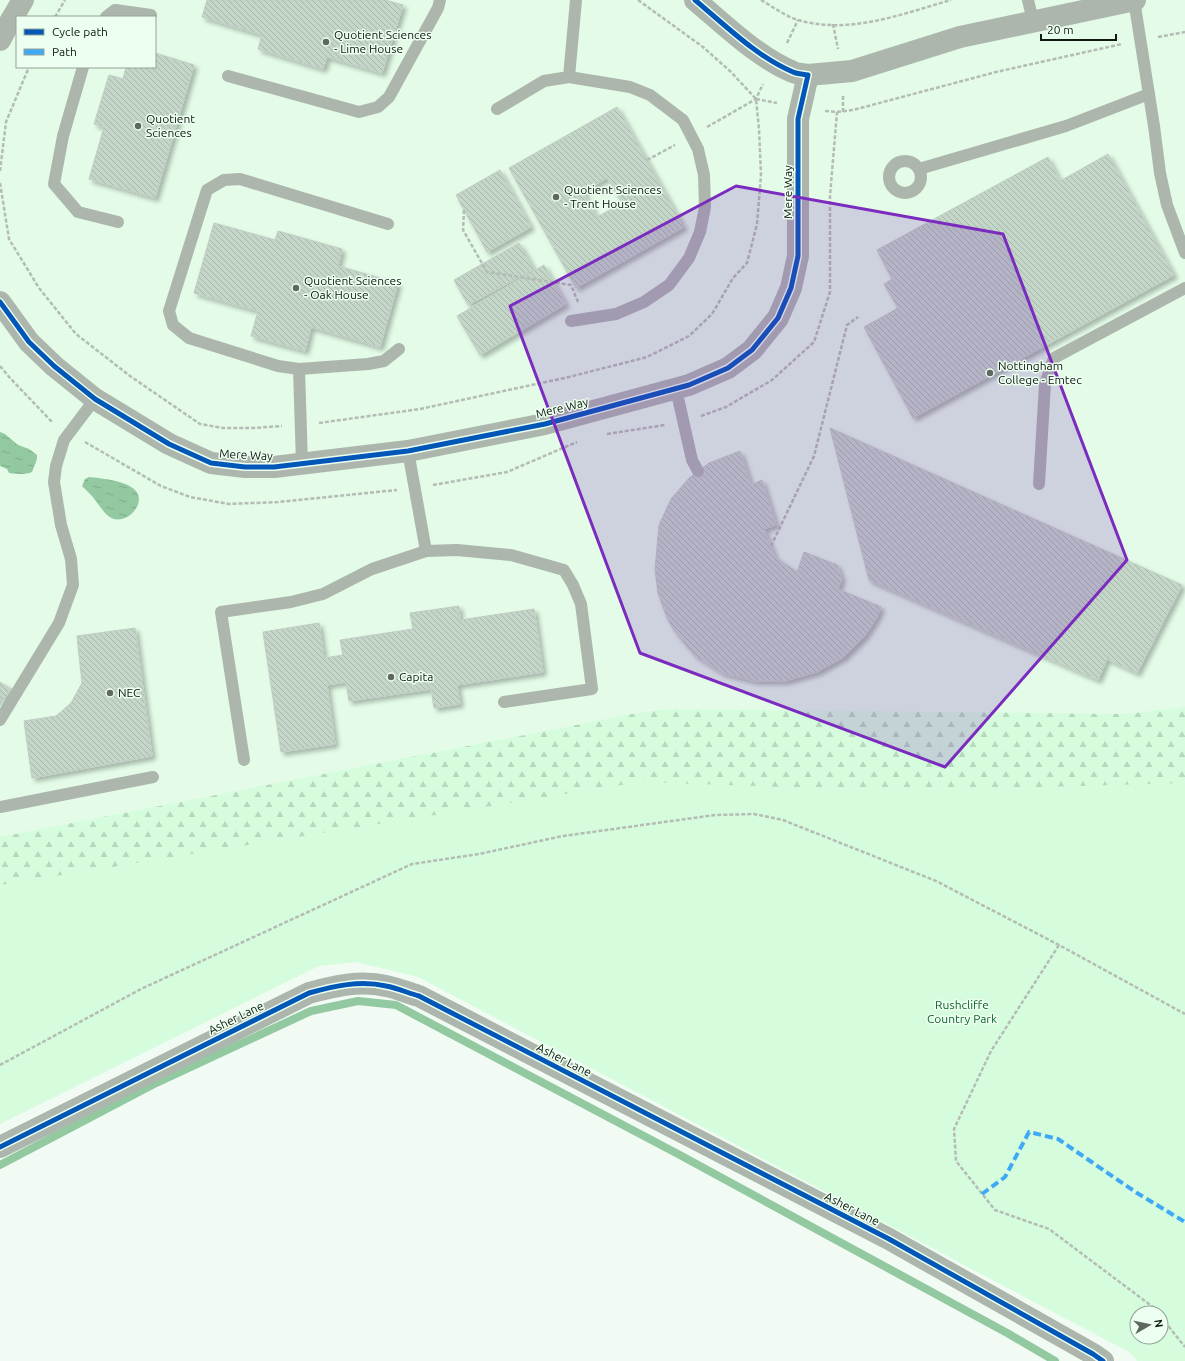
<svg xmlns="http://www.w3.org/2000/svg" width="1185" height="1361" viewBox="0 0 1185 1361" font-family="Ubuntu,sans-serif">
<defs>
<pattern id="forest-firs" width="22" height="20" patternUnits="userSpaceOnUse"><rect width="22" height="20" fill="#d5fddd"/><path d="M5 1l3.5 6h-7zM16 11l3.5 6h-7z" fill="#b6d8bd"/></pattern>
<pattern id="water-ripples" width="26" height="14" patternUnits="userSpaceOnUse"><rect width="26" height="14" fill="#92c9a0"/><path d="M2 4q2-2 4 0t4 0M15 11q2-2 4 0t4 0" fill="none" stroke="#7dac89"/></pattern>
<pattern id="building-back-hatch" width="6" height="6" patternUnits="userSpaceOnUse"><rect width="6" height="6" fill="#c3d6c8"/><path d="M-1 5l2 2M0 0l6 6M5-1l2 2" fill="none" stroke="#a6b7ab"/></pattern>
<filter id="shadow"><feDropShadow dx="3.5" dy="3.5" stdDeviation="2" flood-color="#0004"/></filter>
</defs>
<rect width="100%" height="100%" fill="#f1fbf3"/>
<path fill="#e3fbe7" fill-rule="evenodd" d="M 0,0 L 1185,0 L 1185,783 L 0,885 ZM 17,17 L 155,17 L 155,67 L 17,67 Z"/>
<path fill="url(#forest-firs)" d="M 1185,707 L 1185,944 L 766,793 L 0,1042 L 0,837 L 632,714 L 669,709 L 1127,714 Z"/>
<path fill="#d5fddd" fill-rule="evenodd" d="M 640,782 L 903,791 L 1185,783 L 1185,1361 L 1137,1361 L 1129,1352 L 418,977 L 356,962 L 319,966 L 0,1124 L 0,885 ZM 1137,1313 L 1161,1313 L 1161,1337 L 1137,1337 Z"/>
<g fill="url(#water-ripples)">
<path d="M 0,432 L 5,434 L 18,445 L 29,449 L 37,455 L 37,459 L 32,472 C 25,475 17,474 9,473 L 7,469 L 0,466 Z"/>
<path d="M 89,477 C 100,478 127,481 135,490 C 147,502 129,523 114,519 C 104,516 98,502 91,495 C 88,492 85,489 82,486 L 85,479 Z"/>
</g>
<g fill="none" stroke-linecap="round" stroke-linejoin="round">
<path stroke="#92c9a0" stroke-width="8" d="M 0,1165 L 156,1083 L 311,1011 L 358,1001 L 396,1005 L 678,1154 L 1009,1334 L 1055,1361"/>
</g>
<g fill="url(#building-back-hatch)" stroke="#c2ccc4" fill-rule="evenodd" filter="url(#shadow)">
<path d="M 207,0 L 385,0 L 403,5 L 382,73 L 327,57 L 323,69 L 258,49 L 262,35 L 202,17 Z"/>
<path d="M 155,53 L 194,65 L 155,198 L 89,179 L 104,127 L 94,124 L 109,75 L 123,79 L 126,67 L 155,67 Z"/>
<path d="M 617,107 L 684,227 L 576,288 L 509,168 ZM 607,178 L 622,203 L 597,217 L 583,192 Z"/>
<path d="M 1108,154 L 1174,275 L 913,418 L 864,327 L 898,308 L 884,284 L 892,279 L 877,250 L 1048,157 L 1060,181 Z"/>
<path d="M 500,170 L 531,227 L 487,252 L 456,195 Z"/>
<path d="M 214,223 L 275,240 L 278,231 L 342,249 L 338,266 L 398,283 L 380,347 L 311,327 L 305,351 L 251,336 L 258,311 L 194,293 Z"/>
<path d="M 519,243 L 534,269 L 468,305 L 454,280 Z"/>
<path d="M 544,265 L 566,304 L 480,355 L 457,316 Z"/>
<path d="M 830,428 L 1182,585 L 1137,673 L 1107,659 L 1098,680 L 869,580 Z"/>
<path d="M 740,451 L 751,485 L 762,480 L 776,525 L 764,529 L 775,557 L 797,572 L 804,552 L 837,565 L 842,579 L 838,589 L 881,607 L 877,617 L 865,636 L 844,657 L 817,672 L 785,681 L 755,681 L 722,673 L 695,656 L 675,632 L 667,618 L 658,593 L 655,570 L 659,525 L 671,499 L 689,478 L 709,463 Z"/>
<path d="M 459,606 L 460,620 L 534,609 L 543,672 L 457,685 L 460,704 L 434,708 L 431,689 L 349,701 L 346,682 L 327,685 L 335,744 L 281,752 L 263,632 L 319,623 L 324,658 L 343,655 L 340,640 L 413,629 L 410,613 Z"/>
<path d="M 135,628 L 152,756 L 32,778 L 24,721 L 56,716 L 71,703 L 82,683 L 77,636 Z"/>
<path d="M 0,682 L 11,689 L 0,706 Z"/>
</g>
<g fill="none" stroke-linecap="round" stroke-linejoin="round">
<g stroke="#b4bcb5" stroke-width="2.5" stroke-dasharray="4 2" stroke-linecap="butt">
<path d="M 761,0 C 773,7 785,16 798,20 C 849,35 902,14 951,0"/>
<path d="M 55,17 L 65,0"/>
<path d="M 833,24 L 838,49"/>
<path d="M 1158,37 L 1185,32"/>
<path d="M 787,43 L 798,20"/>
<path d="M 756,99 L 777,103"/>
<path d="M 825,111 L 837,112 L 853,110 L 996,72 L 1122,44"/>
<path d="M 843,112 L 843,96"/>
<path d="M 707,127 L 756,99 L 763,84"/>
<path d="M 647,160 L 675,145"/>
<path d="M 0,171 L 6,122 L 29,67"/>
<path d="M 0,183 L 9,239 L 39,288 L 76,334 L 130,376 L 200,424 L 223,428 L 253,428 L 282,426"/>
<path d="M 464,210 L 463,230 L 487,272 L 571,285 L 578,302"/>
<path d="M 0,366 L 10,378 L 53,423"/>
<path d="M 701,416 L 726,407 L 772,380 L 814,342 L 830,292 L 830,196 L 837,112"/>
<path d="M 319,423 L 420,409 L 569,377 L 647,357 L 689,336 L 712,314 L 733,278 L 747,263 L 757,224 L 761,175 L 759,129 L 756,99 L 731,72 L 703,47 L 638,0"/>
<path d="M 607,434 L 665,425"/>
<path d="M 85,442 L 161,486 L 190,497 L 229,504 L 278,502 L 397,490"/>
<path d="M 433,485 L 507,472 L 577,442"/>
<path d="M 771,546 L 814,456 L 847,325 L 858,317"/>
<path d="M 1059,945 L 991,1051 L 954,1129 L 956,1161 L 995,1210 L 1049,1229 L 1153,1307 L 1158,1313"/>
<path d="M 0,1065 L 141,989 L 412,864 L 479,854 L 563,836 L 715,815 L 754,814 L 783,820 L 936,881 L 1059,945 L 1185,1014"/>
<path d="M 1161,1317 L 1185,1347"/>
</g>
<g stroke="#acb6ad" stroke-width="12">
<path d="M 1028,0 L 1033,21"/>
<path d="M 1134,0 L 1154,126 L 1160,173 L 1167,205 L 1185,253"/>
<path d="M 106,17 L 115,10 L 151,15"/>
<path d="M 83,67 L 63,136 L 54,184 L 78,212 L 118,222"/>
<path d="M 228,76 L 359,112 L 378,107 L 389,97 L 438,8 L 440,0"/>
<path d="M 569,77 L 576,0"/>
<path d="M 497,109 L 544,81 L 569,77 L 630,87 L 650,95 L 683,120 L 698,149 L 704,175 L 705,207 L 700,232 L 689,258 L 669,285 L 644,302 L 616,314 L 571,321"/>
<circle cx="905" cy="177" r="16"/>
<path d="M 919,169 L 1066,126 L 1149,94"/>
<path d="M 388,224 L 240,179 L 224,180 L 207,190 L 169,311 L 173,325 L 189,338 L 278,366 L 299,369 L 368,364 L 384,361 L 399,349"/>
<path d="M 299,369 L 302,464"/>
<path d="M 676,389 L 692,460 L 698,471"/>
<path d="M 408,451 L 426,551 L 457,550 L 511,555 L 564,570 L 573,585 L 581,604 L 592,689 L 504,702"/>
<path d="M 1039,484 L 1045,384 L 1054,358 L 1185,288"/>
<path d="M 0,720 L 59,623 L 73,585 L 71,559 L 61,525 L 54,482 L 56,466 L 64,440 L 95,399"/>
<path d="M 244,760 L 221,612 L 291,602 L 323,594 L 372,569 L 426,551"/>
<path d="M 0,807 L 153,777"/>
</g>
<path stroke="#acb6ad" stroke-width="22" d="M 0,1147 L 309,993 C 334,986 360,980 386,986 C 397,988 408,993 419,996 L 889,1239 L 1093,1354 L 1103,1361"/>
<g stroke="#acb6ad" stroke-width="22">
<path d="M 0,40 L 7,27 L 23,0"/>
<path d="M 808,75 L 852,71 L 960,37 L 1135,0"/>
<path d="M 0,302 L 29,342 L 54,366 L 95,399 L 169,444 L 211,463 L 245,467 L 274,467 L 408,451 L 545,424 L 689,385 L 728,368 L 752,350 L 778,318 L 791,288 L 798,256 L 798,119 L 808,75 C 803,74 797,74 793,72 C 757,57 725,25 695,0"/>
</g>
<path stroke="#3fa9f5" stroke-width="4" stroke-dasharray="8 4" stroke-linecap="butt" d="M 982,1194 L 1005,1177 L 1029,1132 L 1058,1139 L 1137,1193 L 1185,1222"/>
<defs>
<g id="cycleway">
<path d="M 0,302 L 29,342 L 54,366 L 95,399 L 169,444 L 211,463 L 245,467 L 274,467 L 408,451 L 545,424 L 689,385 L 728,368 L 752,350 L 778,318 L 791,288 L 798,256 L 798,119 L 808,75 C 803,74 797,74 793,72 C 757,57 725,25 695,0"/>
<path d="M 0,1147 L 309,993 C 334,986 360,980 386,986 C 397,988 408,993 419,996 L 889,1239 L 1093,1354 L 1103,1361"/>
</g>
</defs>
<use href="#cycleway" stroke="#edfff0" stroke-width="8"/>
<use href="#cycleway" stroke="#0057b8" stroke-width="5"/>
</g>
<path fill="#7b2cbf" fill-opacity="0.2" stroke="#7b2cbf" stroke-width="3" stroke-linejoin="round" d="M 736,186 L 1003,234 L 1127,560 L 945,767 L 640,653 L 510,306 Z"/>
<g fill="#5e6860" stroke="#edfff0" stroke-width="1.5">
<circle cx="326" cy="42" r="4"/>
<circle cx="138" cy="126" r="4"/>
<circle cx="556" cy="197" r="4"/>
<circle cx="296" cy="288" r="4"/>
<circle cx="990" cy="373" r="4"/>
<circle cx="391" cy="677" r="4"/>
<circle cx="110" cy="693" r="4"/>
</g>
<g text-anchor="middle" stroke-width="3" stroke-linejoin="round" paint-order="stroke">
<g font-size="12" fill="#0f1911" stroke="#edfff0" text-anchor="start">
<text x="334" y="39">Quotient Sciences<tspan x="334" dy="14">- Lime House</tspan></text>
<text x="146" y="123">Quotient<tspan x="146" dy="14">Sciences</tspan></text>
<text x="564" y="194">Quotient Sciences<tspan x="564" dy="14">- Trent House</tspan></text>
<text x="304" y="285">Quotient Sciences<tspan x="304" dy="14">- Oak House</tspan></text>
<text x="998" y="370">Nottingham<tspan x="998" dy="14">College - Emtec</tspan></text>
<text x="399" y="681">Capita</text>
<text x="118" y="697">NEC</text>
</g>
<g font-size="12" fill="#0f1911" stroke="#edfff0">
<text transform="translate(788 192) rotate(-90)" y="4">Mere Way</text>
<text transform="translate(562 408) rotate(-14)" y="4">Mere Way</text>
<text transform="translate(246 455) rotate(3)" y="4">Mere Way</text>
<text transform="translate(236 1018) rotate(-26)" y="4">Asher Lane</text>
<text transform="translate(564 1060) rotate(27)" y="4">Asher Lane</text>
<text transform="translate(852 1209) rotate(27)" y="4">Asher Lane</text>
</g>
<g font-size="12" fill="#0f622e" stroke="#edfff0">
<text x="962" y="1009">Rushcliffe<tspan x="962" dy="14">Country Park</tspan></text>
</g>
</g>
<rect x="16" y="16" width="140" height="52" fill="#edfff0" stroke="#94a397"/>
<rect x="24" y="29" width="20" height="6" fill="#0057b8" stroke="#94a397"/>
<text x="52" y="36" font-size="12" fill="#0f1911">Cycle path</text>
<rect x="24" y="49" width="20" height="6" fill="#3fa9f5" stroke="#94a397"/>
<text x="52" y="56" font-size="12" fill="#0f1911">Path</text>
<g transform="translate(1149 1325) rotate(81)"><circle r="19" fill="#edfff0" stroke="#94a397"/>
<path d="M0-3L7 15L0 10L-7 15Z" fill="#5e6860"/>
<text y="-6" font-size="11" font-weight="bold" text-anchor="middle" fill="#0f1911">N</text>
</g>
<path d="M1041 34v6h75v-6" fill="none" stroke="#0f1911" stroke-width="2"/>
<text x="1047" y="34" font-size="12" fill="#0f1911" stroke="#edfff0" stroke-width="3" paint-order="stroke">20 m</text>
</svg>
